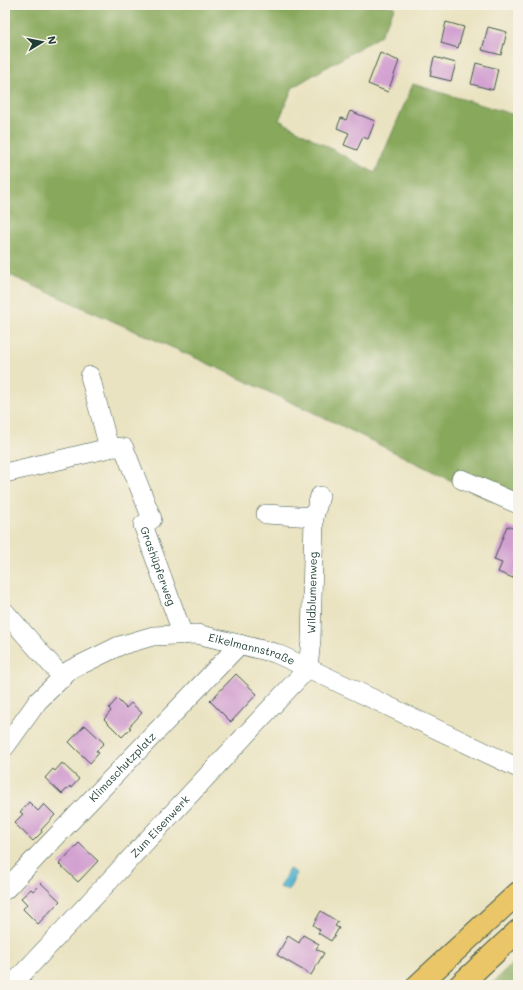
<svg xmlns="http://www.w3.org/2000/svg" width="523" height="990" viewBox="0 0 523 990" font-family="Mali,sans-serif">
<rect width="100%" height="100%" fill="#f7f3e8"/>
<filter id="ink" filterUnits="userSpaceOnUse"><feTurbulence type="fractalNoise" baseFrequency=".025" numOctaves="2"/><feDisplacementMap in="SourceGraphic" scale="8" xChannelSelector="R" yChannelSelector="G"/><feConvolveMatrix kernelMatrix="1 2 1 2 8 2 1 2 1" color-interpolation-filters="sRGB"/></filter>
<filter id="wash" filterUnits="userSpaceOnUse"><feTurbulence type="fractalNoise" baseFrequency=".012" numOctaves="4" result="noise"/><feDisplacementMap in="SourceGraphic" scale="16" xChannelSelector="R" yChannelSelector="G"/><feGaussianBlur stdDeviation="0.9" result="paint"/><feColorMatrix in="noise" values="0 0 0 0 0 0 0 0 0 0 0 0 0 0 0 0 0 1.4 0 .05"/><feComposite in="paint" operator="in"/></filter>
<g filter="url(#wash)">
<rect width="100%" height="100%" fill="#eae3c1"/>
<g fill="#88a95c" stroke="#547348">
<path d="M 5,5 L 383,5 L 395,7 L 380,36 L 293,87 L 279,120 L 375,173 L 413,84 L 518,116 L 518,498 L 492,501 L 338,424 L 198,359 L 5,273 Z"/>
<path d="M 518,959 L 518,985 L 490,985 Z"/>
</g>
<path fill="#4eb1cd" stroke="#367780" d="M 289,869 L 297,873 L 288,891 L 280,887 Z"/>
<g id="blocks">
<g fill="#d19ed0">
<path d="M 446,22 L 464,27 L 458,48 L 441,43 Z"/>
<path d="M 488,27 L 507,32 L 501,55 L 482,50 Z"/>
<path d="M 380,53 L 399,61 L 388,92 L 368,84 Z"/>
<path d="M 434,57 L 456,63 L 451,81 L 430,76 Z"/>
<path d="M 476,63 L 498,69 L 493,90 L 471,84 Z"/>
<path d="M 350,111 L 375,121 L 368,139 L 363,137 L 357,150 L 344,145 L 349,133 L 337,128 L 341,118 L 346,120 Z"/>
<path d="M 507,526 L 518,530 L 518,566 L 513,578 L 498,572 L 502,563 L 494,560 Z"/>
<path d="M 236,674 L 257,694 L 231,722 L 210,701 Z"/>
<path d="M 117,699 L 126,708 L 131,703 L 142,713 L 129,727 L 131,728 L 122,737 L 104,719 L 111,711 L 109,708 Z"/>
<path d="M 85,725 L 104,743 L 96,751 L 99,753 L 90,763 L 69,742 Z"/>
<path d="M 62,763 L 79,779 L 71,788 L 70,786 L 62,794 L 45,778 L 53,769 L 55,771 Z"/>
<path d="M 29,802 L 38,811 L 44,804 L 55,815 L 41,830 L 42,832 L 33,841 L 14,823 L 23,814 L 20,812 Z"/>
<path d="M 79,843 L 98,861 L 78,882 L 59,864 Z"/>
<path d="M 41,883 L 60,901 L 38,924 L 23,909 L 27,904 L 21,898 L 31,889 L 33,891 Z"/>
<path d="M 321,911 L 338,922 L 335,926 L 339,928 L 331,941 L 318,933 L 320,930 L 313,925 Z"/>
<path d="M 303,935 L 319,944 L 316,949 L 324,953 L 311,975 L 277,955 L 288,936 L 299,943 Z"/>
</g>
</g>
</g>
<g filter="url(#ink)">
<use href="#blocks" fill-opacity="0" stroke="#3d5649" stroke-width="1"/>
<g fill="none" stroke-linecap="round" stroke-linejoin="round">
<defs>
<g id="minor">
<path id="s1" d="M 109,448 L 115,447 L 124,448 L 152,519 L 143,525 L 183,635"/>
<path d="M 5,473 L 109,448 L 90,376"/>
<path d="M 461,479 L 518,504"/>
<path d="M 266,514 L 314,517"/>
<path d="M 5,612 L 63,678"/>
<path id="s2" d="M 5,747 L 38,701 L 70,670 L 119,646 L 153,636 L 197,634 L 275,653 L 308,668 L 518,768"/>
<path id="s3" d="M 5,890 L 240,644"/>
<path id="s4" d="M 12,985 L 308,668 L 311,640 L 314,517 L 320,496"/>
</g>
<g id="major">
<path d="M 418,985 L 518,893"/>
<path d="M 460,985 L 518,931"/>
</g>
</defs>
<use href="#minor" stroke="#3d5649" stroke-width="20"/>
<use href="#major" stroke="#3d5649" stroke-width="24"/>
<use href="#minor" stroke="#fff" stroke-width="19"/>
<use href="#major" stroke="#eac669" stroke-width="22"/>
</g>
</g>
<g text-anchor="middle" stroke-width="3.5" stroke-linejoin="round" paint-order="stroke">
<g font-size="11" fill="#1f3d34" stroke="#f7f3e8">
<text dy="4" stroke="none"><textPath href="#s1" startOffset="146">Grashüpferweg</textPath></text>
<text dy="4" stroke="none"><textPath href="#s4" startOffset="509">Wildblumenweg</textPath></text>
<text dy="4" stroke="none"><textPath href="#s2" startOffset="292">Eikelmannstraße</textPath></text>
<text dy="4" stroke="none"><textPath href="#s3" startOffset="170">Klimaschutzplatz</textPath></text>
<text dy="4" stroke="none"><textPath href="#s4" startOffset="217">Zum Eisenwerk</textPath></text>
</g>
</g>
<rect width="523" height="990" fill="none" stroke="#f7f3e8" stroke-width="20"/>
<g transform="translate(42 42) rotate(80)" stroke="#f7f3e8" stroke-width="3" paint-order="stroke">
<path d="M0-3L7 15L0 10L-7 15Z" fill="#1f3d34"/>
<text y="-6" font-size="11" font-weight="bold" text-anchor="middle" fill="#1f3d34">N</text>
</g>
</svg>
